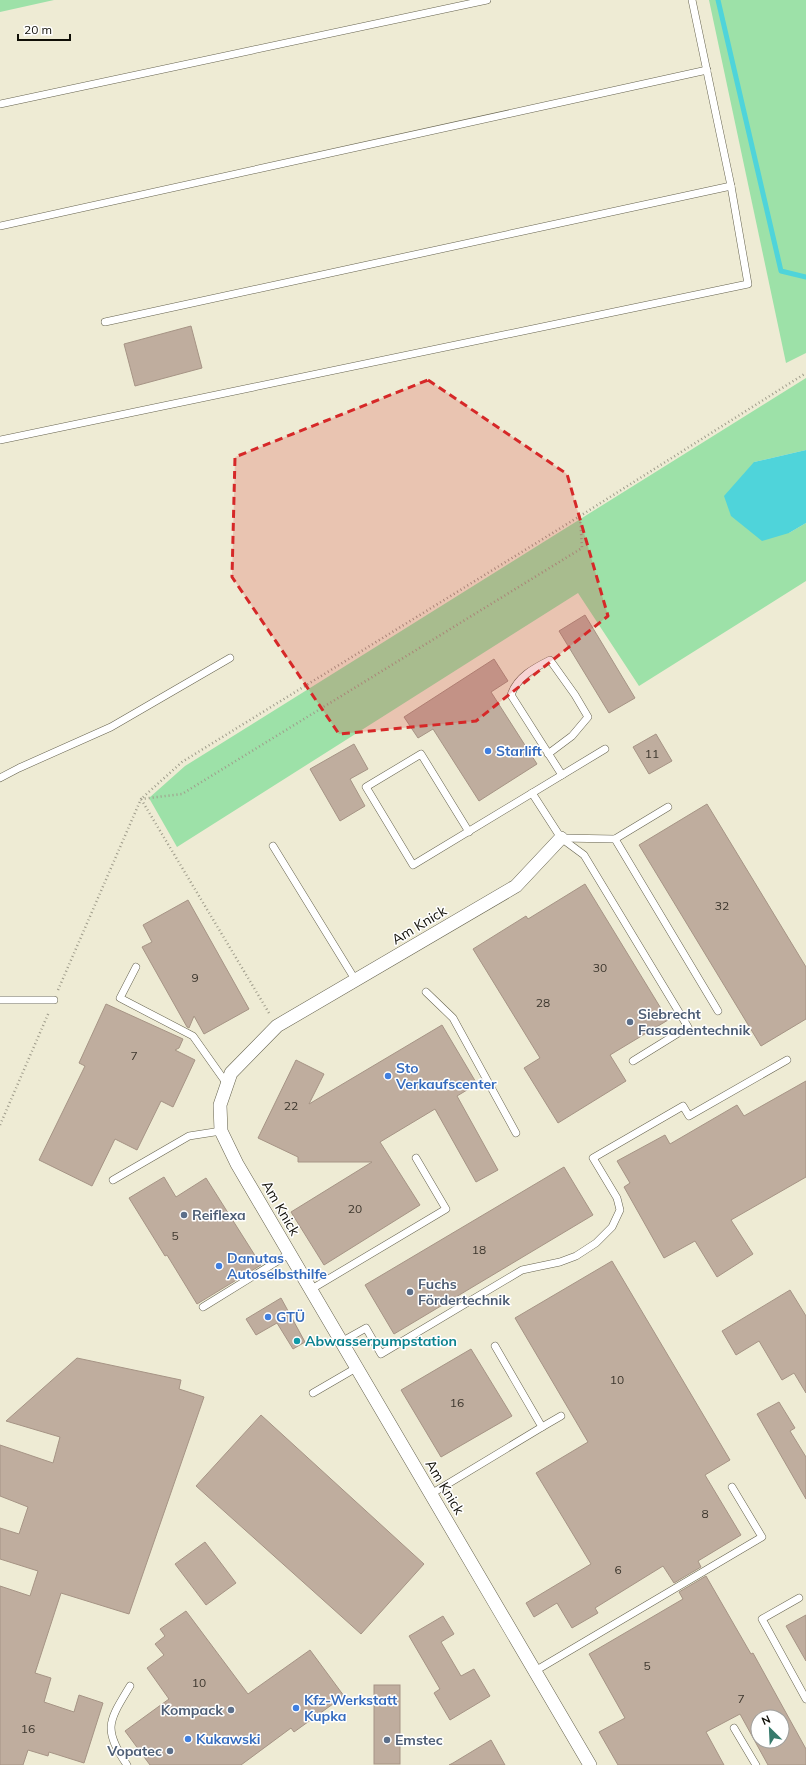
<svg xmlns="http://www.w3.org/2000/svg" width="806" height="1765" viewBox="0 0 806 1765" font-family="Mulish,sans-serif">
<rect width="100%" height="100%" fill="#eeebd4"/>
<g fill="#9de1a8">
<path d="M 0,0 L 54,0 L 0,12 Z"/>
<path d="M 709,0 L 806,0 L 806,353 L 786,363 Z"/>
<path d="M 806,378 L 806,450 L 754,462 L 789,533 L 806,523 L 806,581 L 639,686 L 578,593 L 177,847 L 149,798 L 185,766 Z"/>
</g>
<path fill="#4fd4da" d="M 806,450 L 806,523 L 789,533 L 762,541 L 731,516 L 724,496 L 754,462 Z"/>
<g fill="none" stroke-linecap="round" stroke-linejoin="round">
<path stroke="#4fd4da" stroke-width="5" d="M 718,0 L 781,271 L 806,277"/>
</g>
<g fill="#bfad9e" stroke="#a69485" fill-rule="evenodd">
<path d="M 191,326 L 202,368 L 135,386 L 124,344 Z"/>
<path d="M 585,615 L 635,698 L 609,713 L 559,631 Z"/>
<path d="M 494,659 L 508,681 L 491,692 L 537,764 L 479,801 L 433,729 L 418,738 L 404,717 Z"/>
<path d="M 656,734 L 672,761 L 649,774 L 633,747 Z"/>
<path d="M 354,744 L 368,769 L 350,779 L 365,806 L 340,821 L 310,769 Z"/>
<path d="M 707,804 L 806,967 L 806,1019 L 761,1046 L 639,845 Z"/>
<path d="M 585,884 L 668,1020 L 610,1055 L 626,1081 L 558,1123 L 524,1068 L 540,1058 L 473,949 L 526,916 L 528,919 Z"/>
<path d="M 188,900 L 249,1009 L 204,1034 L 194,1016 L 189,1028 L 187,1027 L 142,947 L 152,942 L 143,925 Z"/>
<path d="M 106,1004 L 183,1039 L 179,1048 L 175,1050 L 195,1060 L 173,1107 L 161,1101 L 137,1150 L 115,1139 L 92,1186 L 39,1160 L 85,1066 L 79,1063 Z"/>
<path d="M 442,1025 L 477,1084 L 457,1096 L 498,1170 L 476,1182 L 435,1109 L 380,1142 L 420,1205 L 324,1265 L 291,1212 L 372,1162 L 298,1162 L 298,1157 L 258,1138 L 296,1060 L 324,1074 L 309,1104 Z"/>
<path d="M 806,1081 L 806,1177 L 731,1220 L 753,1254 L 717,1277 L 695,1241 L 664,1258 L 624,1187 L 630,1183 L 617,1161 L 665,1135 L 670,1144 L 737,1105 L 744,1116 Z"/>
<path d="M 564,1167 L 593,1215 L 394,1334 L 365,1285 Z"/>
<path d="M 164,1177 L 176,1197 L 206,1178 L 261,1265 L 197,1304 L 167,1255 L 165,1256 L 129,1198 Z"/>
<path d="M 612,1261 L 730,1460 L 705,1475 L 741,1535 L 698,1561 L 701,1567 L 674,1583 L 663,1566 L 595,1608 L 598,1613 L 572,1628 L 557,1603 L 534,1617 L 526,1603 L 591,1564 L 536,1473 L 588,1442 L 515,1318 Z"/>
<path d="M 790,1290 L 806,1316 L 806,1393 L 794,1373 L 782,1380 L 759,1341 L 736,1355 L 722,1331 Z"/>
<path d="M 281,1298 L 305,1342 L 293,1349 L 277,1323 L 256,1335 L 246,1319 Z"/>
<path d="M 471,1349 L 512,1416 L 441,1457 L 401,1390 Z"/>
<path d="M 77,1358 L 181,1380 L 179,1389 L 204,1397 L 129,1614 L 61,1593 L 35,1673 L 51,1678 L 44,1702 L 74,1712 L 79,1695 L 103,1703 L 84,1763 L 49,1752 L 48,1756 L 28,1750 L 23,1765 L 0,1765 L 0,1586 L 30,1596 L 38,1571 L 0,1559 L 0,1528 L 19,1534 L 28,1507 L 0,1496 L 0,1445 L 53,1463 L 60,1437 L 6,1421 Z"/>
<path d="M 779,1402 L 795,1428 L 790,1431 L 806,1457 L 806,1499 L 757,1414 Z"/>
<path d="M 261,1415 L 424,1564 L 361,1634 L 196,1486 Z"/>
<path d="M 205,1542 L 236,1583 L 206,1605 L 175,1564 Z"/>
<path d="M 706,1576 L 751,1654 L 753,1653 L 806,1749 L 806,1765 L 768,1765 L 740,1714 L 706,1732 L 724,1765 L 618,1765 L 599,1732 L 625,1718 L 589,1654 L 683,1599 L 679,1592 ZM 758,1717 L 782,1717 L 782,1741 L 758,1741 Z"/>
<path d="M 186,1611 L 248,1694 L 310,1650 L 344,1696 L 294,1732 L 291,1728 L 241,1765 L 150,1765 L 125,1731 L 169,1699 L 147,1668 L 164,1655 L 155,1644 L 165,1636 L 160,1629 Z"/>
<path d="M 806,1615 L 806,1661 L 786,1626 Z"/>
<path d="M 443,1616 L 454,1634 L 441,1642 L 461,1676 L 474,1669 L 490,1696 L 450,1720 L 434,1693 L 440,1689 L 409,1636 Z"/>
<rect x="374" y="1685" width="26" height="79"/>
<path d="M 491,1740 L 505,1765 L 449,1765 L 453,1763 Z"/>
</g>
<g fill="none" stroke-linecap="round" stroke-linejoin="round">
<defs>
<g id="service">
<path d="M 0,104 L 487,0"/>
<path d="M 0,226 L 707,70"/>
<path d="M 105,322 L 731,186"/>
<path d="M 0,440 L 748,284 L 731,186 L 692,0"/>
<path d="M 548,754 L 572,736 L 588,717 L 575,695 L 550,660 C 534,668 517,677 511,695 L 562,775"/>
<path d="M 0,778 L 19,768 L 111,727 L 230,658"/>
<path d="M 532,793 L 561,838 L 584,855 L 688,1027 L 633,1061"/>
<path d="M 469,832 L 421,754 L 366,787 L 413,865 L 605,749"/>
<path d="M 561,838 L 615,839 L 718,1011"/>
<path d="M 615,839 L 668,807"/>
<path d="M 273,846 L 356,981"/>
<path d="M 136,967 L 120,998 L 193,1036 L 227,1084"/>
<path d="M 426,992 L 453,1018 L 516,1133"/>
<path d="M 0,1000 L 54,1000"/>
<path d="M 113,1180 L 189,1136 L 221,1131"/>
<path d="M 310,1290 L 446,1209 L 416,1158"/>
<path d="M 203,1307 L 289,1254"/>
<path d="M 341,1342 L 366,1328 L 381,1354 L 522,1270 L 560,1262 L 576,1256 L 596,1243 L 612,1227 L 620,1210 L 617,1198 L 593,1158 L 683,1106 L 689,1116 L 787,1060"/>
<path d="M 313,1393 L 356,1368"/>
<path d="M 542,1427 L 561,1416"/>
<path d="M 431,1494 L 542,1427 L 495,1346"/>
<path d="M 799,1598 L 762,1619 L 806,1699"/>
<path d="M 535,1671 L 762,1537 L 732,1487"/>
<path d="M 734,1728 L 756,1765"/>
<path d="M 127,1765 C 102,1728 109,1721 130,1686"/>
</g>
<path id="minor" d="M 561,838 L 516,886 L 277,1026 L 231,1073 L 220,1105 L 221,1131 L 237,1164 L 590,1765"/>
</defs>
<use href="#service" stroke="#65624e" stroke-width="8"/>
<use href="#minor" stroke="#65624e" stroke-width="14"/>
<g stroke="#9f9c8b" stroke-width="2.5" stroke-dasharray="1 3" stroke-linecap="butt">
<path d="M 58,990 L 141,799 L 182,794 L 582,548 L 580,516"/>
<path d="M 269,1013 L 141,799 L 182,762 L 580,516 L 806,373"/>
<path d="M 0,1125 L 49,1012"/>
</g>
<use href="#service" stroke="#fff" stroke-width="7"/>
<use href="#minor" stroke="#fff" stroke-width="13"/>
</g>
<path fill="#d62828" fill-opacity="0.2" stroke="#d62828" stroke-width="3" stroke-dasharray="8 5" stroke-linejoin="round" d="M 428,380 L 567,474 L 608,616 L 476,721 L 339,734 L 232,577 L 235,457 Z"/>
<g fill="#3f7fe0" stroke="#fff" stroke-width="1.5">
<circle cx="488" cy="751" r="4"/>
<circle cx="388" cy="1076" r="4"/>
<circle cx="219" cy="1266" r="4"/>
<circle cx="268" cy="1317" r="4"/>
<circle cx="296" cy="1708" r="4"/>
<circle cx="188" cy="1739" r="4"/>
</g>
<g fill="#5c6f8a" stroke="#fff" stroke-width="1.5">
<circle cx="630" cy="1022" r="4"/>
<circle cx="184" cy="1215" r="4"/>
<circle cx="410" cy="1292" r="4"/>
<circle cx="231" cy="1710" r="4"/>
<circle cx="387" cy="1740" r="4"/>
<circle cx="170" cy="1751" r="4"/>
</g>
<circle fill="#0f9aa8" stroke="#fff" stroke-width="1.5" cx="297" cy="1341" r="4"/>
<g text-anchor="middle" stroke-width="3" stroke-linejoin="round" paint-order="stroke">
<g font-size="12" fill="#3c362d">
<text x="652" y="758">11</text>
<text x="722" y="910">32</text>
<text x="600" y="972">30</text>
<text x="195" y="982">9</text>
<text x="543" y="1007">28</text>
<text x="134" y="1060">7</text>
<text x="291" y="1110">22</text>
<text x="355" y="1213">20</text>
<text x="175" y="1240">5</text>
<text x="479" y="1254">18</text>
<text x="617" y="1384">10</text>
<text x="457" y="1407">16</text>
<text x="705" y="1518">8</text>
<text x="618" y="1574">6</text>
<text x="647" y="1670">5</text>
<text x="199" y="1687">10</text>
<text x="741" y="1703">7</text>
<text x="28" y="1733">16</text>
</g>
<g font-size="14" font-weight="bold" fill="#366cbe" stroke="#fff" text-anchor="start">
<text x="496" y="756">Starlift</text>
<text x="396" y="1073">Sto<tspan x="396" dy="16">Verkaufscenter</tspan></text>
<text x="227" y="1263">Danutas<tspan x="227" dy="16">Autoselbsthilfe</tspan></text>
<text x="276" y="1322">GTÜ</text>
<text x="304" y="1705">Kfz-Werkstatt<tspan x="304" dy="16">Kupka</tspan></text>
<text x="196" y="1744">Kukawski</text>
</g>
<g font-size="14" fill="#100f07" stroke="#fff">
<text transform="translate(419 925) rotate(-31)" y="5">Am Knick</text>
<text transform="translate(281 1208) rotate(60)" y="5">Am Knick</text>
<text transform="translate(445 1487) rotate(59)" y="5">Am Knick</text>
</g>
<g font-size="14" font-weight="bold" fill="#4e5e75" stroke="#fff" text-anchor="start">
<text x="638" y="1019">Siebrecht<tspan x="638" dy="16">Fassadentechnik</tspan></text>
<text x="192" y="1220">Reiflexa</text>
<text x="418" y="1289">Fuchs<tspan x="418" dy="16">Fördertechnik</tspan></text>
<text x="223" y="1715" text-anchor="end">Kompack</text>
<text x="395" y="1745">Emstec</text>
<text x="162" y="1756" text-anchor="end">Vopatec</text>
</g>
<g font-size="14" font-weight="bold" fill="#0d838f" stroke="#fff" text-anchor="start">
<text x="305" y="1346">Abwasserpumpstation</text>
</g>
</g>
<g transform="translate(770 1729) rotate(336)"><circle r="19" fill="#ffffff" stroke="#9f9f9c"/>
<path d="M0-3L7 15L0 10L-7 15Z" fill="#377a6c"/>
<text y="-6" font-size="11" font-weight="bold" text-anchor="middle" fill="#100f07">N</text>
</g>
<path d="M18 34v6h52v-6" fill="none" stroke="#100f07" stroke-width="2"/>
<text x="24" y="34" font-size="12" fill="#100f07" stroke="#ffffff" stroke-width="3" paint-order="stroke">20 m</text>
</svg>
